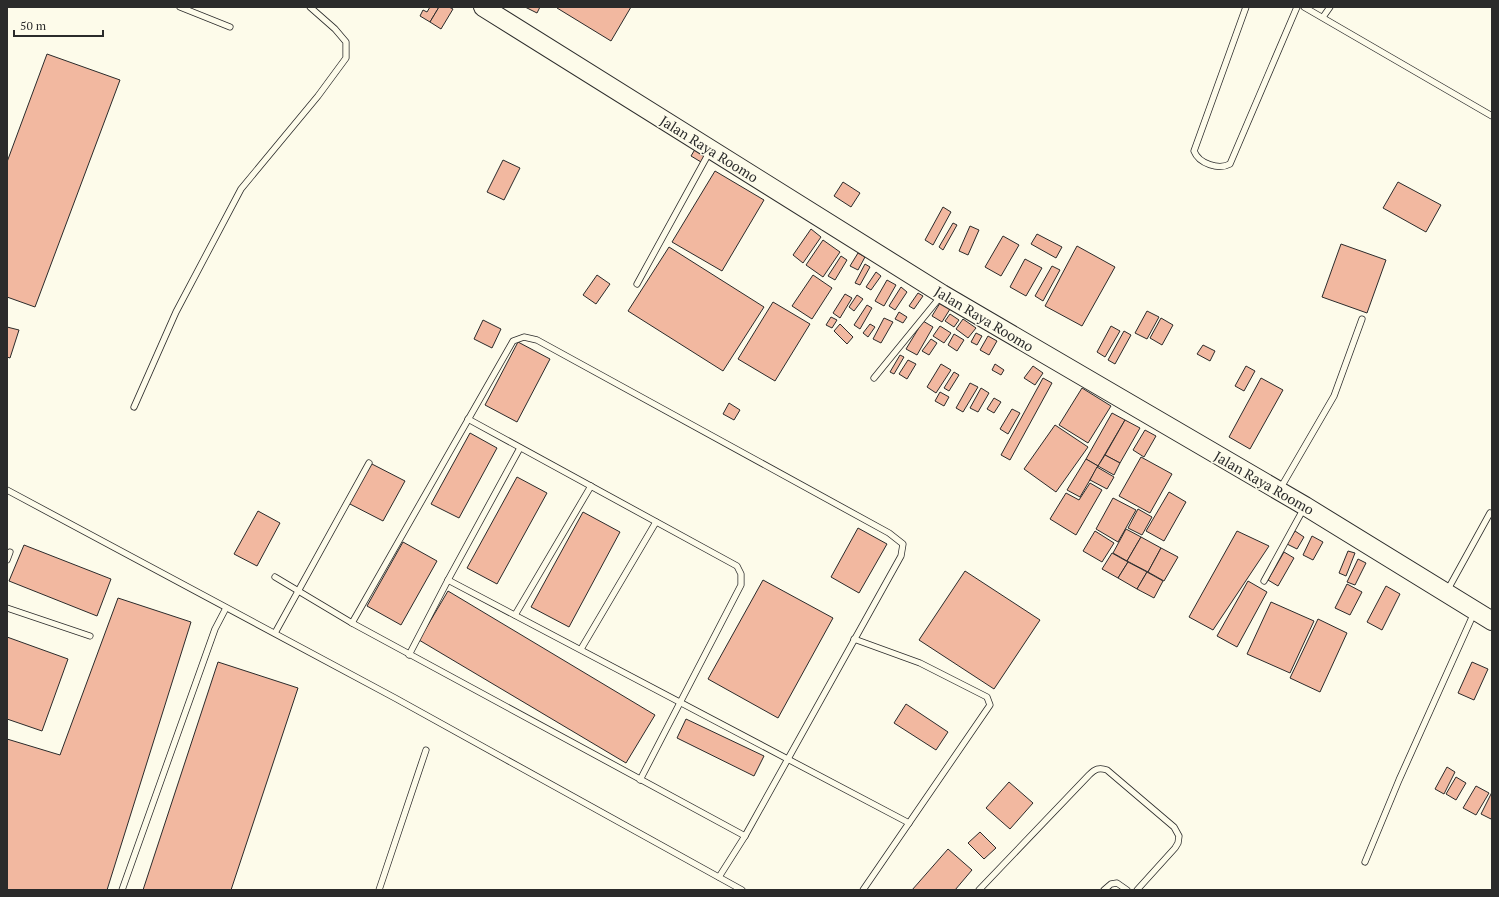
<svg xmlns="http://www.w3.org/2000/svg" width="1499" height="897" viewBox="0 0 1499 897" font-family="'PT Serif',serif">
<rect width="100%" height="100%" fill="#fdfbea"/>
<g fill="#f2b8a0" stroke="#2b2b2b">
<path d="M 430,7 L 439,7 L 430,22 L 420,16 L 423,10 L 427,12 Z"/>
<path d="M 439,7 L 449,7 L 453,9 L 441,29 L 430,22 Z"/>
<path d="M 525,7 L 540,7 L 537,13 Z"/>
<path d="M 558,7 L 631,7 L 611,41 L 557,8 Z"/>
<path d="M 47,54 L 120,80 L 35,307 L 7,297 L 7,162 Z"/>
<path d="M 697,146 L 707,151 L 701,162 L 691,156 Z"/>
<path d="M 503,160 L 520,168 L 504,200 L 487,192 Z"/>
<path d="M 715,171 L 764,200 L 722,271 L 672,242 Z"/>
<path d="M 843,182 L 860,193 L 851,207 L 834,196 Z"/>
<path d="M 1398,182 L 1441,205 L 1426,232 L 1383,208 Z"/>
<path d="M 943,207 L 951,212 L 933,245 L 925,240 Z"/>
<path d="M 953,223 L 957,225 L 943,250 L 939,247 Z"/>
<path d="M 970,226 L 979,230 L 968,255 L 959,251 Z"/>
<path d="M 811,229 L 821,237 L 803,263 L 793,255 Z"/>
<path d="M 1037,234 L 1062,247 L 1056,258 L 1031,244 Z"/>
<path d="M 1003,236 L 1019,245 L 1001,276 L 985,267 Z"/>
<path d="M 823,240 L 840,252 L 823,277 L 806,265 Z"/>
<path d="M 1341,244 L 1386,260 L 1367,313 L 1322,297 Z"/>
<path d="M 1077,246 L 1115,267 L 1082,326 L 1045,306 Z"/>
<path d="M 669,247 L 764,307 L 723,371 L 628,311 Z"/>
<path d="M 858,253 L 865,257 L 858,270 L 850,266 Z"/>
<path d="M 841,256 L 847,260 L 835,280 L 828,276 Z"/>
<path d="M 1025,259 L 1042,268 L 1026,296 L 1010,287 Z"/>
<path d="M 865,264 L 870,267 L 860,285 L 855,283 Z"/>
<path d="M 1052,266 L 1060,270 L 1043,301 L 1035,296 Z"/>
<path d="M 876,272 L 881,276 L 871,290 L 866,287 Z"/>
<path d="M 597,275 L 610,284 L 596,304 L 583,295 Z"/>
<path d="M 813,275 L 832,288 L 812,319 L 792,306 Z"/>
<path d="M 887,280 L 896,285 L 884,306 L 875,301 Z"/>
<path d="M 901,287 L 907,292 L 895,310 L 889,306 Z"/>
<path d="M 918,293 L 923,296 L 914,309 L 909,306 Z"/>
<path d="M 845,294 L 852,298 L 840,318 L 833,313 Z"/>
<path d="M 857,295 L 863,299 L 854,311 L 849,307 Z"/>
<path d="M 773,302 L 810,324 L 775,381 L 738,359 Z"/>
<path d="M 940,303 L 950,309 L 942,322 L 932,316 Z"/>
<path d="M 867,305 L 872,308 L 860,329 L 854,325 Z"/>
<path d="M 1147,311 L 1159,317 L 1147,339 L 1135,333 Z"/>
<path d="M 899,312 L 907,317 L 903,323 L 895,319 Z"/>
<path d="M 950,314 L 959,320 L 954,327 L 945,321 Z"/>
<path d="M 831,317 L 837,320 L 832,328 L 826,325 Z"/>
<path d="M 884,318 L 893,322 L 881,343 L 873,339 Z"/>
<path d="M 1161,318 L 1173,325 L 1162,345 L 1150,338 Z"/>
<path d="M 963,319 L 976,328 L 968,338 L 956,329 Z"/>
<path d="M 483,320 L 501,329 L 492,348 L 474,339 Z"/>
<path d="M 923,321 L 933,327 L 917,355 L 906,349 Z"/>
<path d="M 840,324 L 853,337 L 847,344 L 834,331 Z"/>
<path d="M 870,324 L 875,327 L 868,337 L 863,333 Z"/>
<path d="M 940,326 L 951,333 L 944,343 L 933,336 Z"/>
<path d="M 1111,326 L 1120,331 L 1105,357 L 1097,352 Z"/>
<path d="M 7,327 L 19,330 L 10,358 L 7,357 Z"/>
<path d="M 1124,331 L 1131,335 L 1115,364 L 1108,360 Z"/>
<path d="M 976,333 L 982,336 L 977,345 L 971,342 Z"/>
<path d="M 954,334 L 964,340 L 957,351 L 948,345 Z"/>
<path d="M 988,336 L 997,341 L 989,355 L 980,350 Z"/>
<path d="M 931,339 L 937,343 L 929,355 L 922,351 Z"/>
<path d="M 518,342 L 550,359 L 517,422 L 485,405 Z"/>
<path d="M 1203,345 L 1215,351 L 1210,361 L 1197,354 Z"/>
<path d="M 900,355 L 904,357 L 894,374 L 890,372 Z"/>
<path d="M 908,360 L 916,364 L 907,379 L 899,374 Z"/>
<path d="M 941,364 L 951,370 L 936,393 L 927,387 Z"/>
<path d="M 995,364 L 1004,370 L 1001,375 L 992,370 Z"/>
<path d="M 1033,366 L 1043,373 L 1035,385 L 1024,378 Z"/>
<path d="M 1246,366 L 1255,371 L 1244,391 L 1235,386 Z"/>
<path d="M 954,372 L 959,375 L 949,391 L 944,388 Z"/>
<path d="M 1043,378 L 1052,383 L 1010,460 L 1001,455 Z"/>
<path d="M 1261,378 L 1283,390 L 1250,449 L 1229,437 Z"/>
<path d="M 970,383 L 978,387 L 963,412 L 956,408 Z"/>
<path d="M 981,388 L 989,393 L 978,412 L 970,408 Z"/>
<path d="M 1082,388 L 1111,406 L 1088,443 L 1059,425 Z"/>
<path d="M 940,392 L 949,397 L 944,406 L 935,401 Z"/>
<path d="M 994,398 L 1001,402 L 994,413 L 987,409 Z"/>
<path d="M 729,403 L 740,410 L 734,420 L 723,414 Z"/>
<path d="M 1012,409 L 1020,413 L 1008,434 L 1000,429 Z"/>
<path d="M 1112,413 L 1125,420 L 1098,466 L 1086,459 Z"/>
<path d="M 1125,420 L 1140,428 L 1120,463 L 1105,455 Z"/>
<path d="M 1055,425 L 1088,447 L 1056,492 L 1024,469 Z"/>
<path d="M 1145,430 L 1156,436 L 1144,457 L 1133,450 Z"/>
<path d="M 470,433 L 497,448 L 459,518 L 431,504 Z"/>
<path d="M 1105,455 L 1120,463 L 1114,475 L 1098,466 Z"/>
<path d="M 1141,457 L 1172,474 L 1150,513 L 1119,496 Z"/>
<path d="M 1086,459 L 1098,466 L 1080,497 L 1067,490 Z"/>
<path d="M 370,463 L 405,481 L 383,521 L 348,503 Z"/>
<path d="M 1097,467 L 1114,477 L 1107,489 L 1090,480 Z"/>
<path d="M 517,477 L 547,493 L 497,584 L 467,568 Z"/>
<path d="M 1090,483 L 1102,490 L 1076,535 L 1050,519 L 1066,493 L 1079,500 Z"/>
<path d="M 1169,492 L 1186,502 L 1164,541 L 1146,531 Z"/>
<path d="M 1113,498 L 1136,510 L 1118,542 L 1096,529 Z"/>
<path d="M 1138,509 L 1152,517 L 1142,535 L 1128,528 Z"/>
<path d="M 258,511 L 280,523 L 257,566 L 234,554 Z"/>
<path d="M 583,512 L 620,532 L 569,627 L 531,607 Z"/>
<path d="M 858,528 L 887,544 L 859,593 L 831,577 Z"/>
<path d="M 1126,529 L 1141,537 L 1127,561 L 1113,553 Z"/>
<path d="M 1095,531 L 1114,543 L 1102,562 L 1083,551 Z"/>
<path d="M 1237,531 L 1269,546 L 1213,630 L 1189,617 Z"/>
<path d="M 1295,531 L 1304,537 L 1297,549 L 1287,544 Z"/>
<path d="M 1312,536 L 1323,542 L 1313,560 L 1303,555 Z"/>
<path d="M 1141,537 L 1161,548 L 1148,572 L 1127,561 Z"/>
<path d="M 403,542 L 437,561 L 401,625 L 367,606 Z"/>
<path d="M 24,545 L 111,579 L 97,616 L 9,581 Z"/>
<path d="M 1161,548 L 1178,557 L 1164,581 L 1148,572 Z"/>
<path d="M 1348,551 L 1355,553 L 1346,576 L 1339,573 Z"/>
<path d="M 1284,552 L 1294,558 L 1278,586 L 1268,580 Z"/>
<path d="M 1112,553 L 1128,562 L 1118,578 L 1102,569 Z"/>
<path d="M 1358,559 L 1366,563 L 1355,585 L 1347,582 Z"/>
<path d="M 1128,562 L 1147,572 L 1137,589 L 1118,578 Z"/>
<path d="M 965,571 L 1040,620 L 994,689 L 919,640 Z"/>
<path d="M 1147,572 L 1163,581 L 1154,598 L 1137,589 Z"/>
<path d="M 763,580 L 833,618 L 778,718 L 708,679 Z"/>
<path d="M 1248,581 L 1267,592 L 1237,647 L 1217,636 Z"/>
<path d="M 1347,584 L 1362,592 L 1350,615 L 1335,608 Z"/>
<path d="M 1386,586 L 1400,594 L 1382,630 L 1367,622 Z"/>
<path d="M 448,591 L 655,715 L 626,763 L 419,640 Z"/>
<path d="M 118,598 L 191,622 L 107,890 L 7,890 L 7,739 L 60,755 Z"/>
<path d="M 1271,602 L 1314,621 L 1290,673 L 1247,654 Z"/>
<path d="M 1318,619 L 1347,633 L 1320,692 L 1290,678 Z"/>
<path d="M 7,637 L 68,659 L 42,731 L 7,719 Z"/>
<path d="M 218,662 L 298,688 L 231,890 L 143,890 Z"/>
<path d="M 1472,662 L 1488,669 L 1474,700 L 1458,693 Z"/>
<path d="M 906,704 L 948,732 L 936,750 L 894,723 Z"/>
<path d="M 686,719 L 764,756 L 754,776 L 677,738 Z"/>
<path d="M 1447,767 L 1455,772 L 1444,794 L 1435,789 Z"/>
<path d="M 1456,777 L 1466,783 L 1456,800 L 1446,794 Z"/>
<path d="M 1009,782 L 1033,803 L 1010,829 L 986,808 Z"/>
<path d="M 1476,786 L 1489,793 L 1476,815 L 1463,808 Z"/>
<path d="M 1492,792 L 1492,817 L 1491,819 L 1481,814 Z"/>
<path d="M 980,832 L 996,848 L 984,859 L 968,843 Z"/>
<path d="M 948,849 L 972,870 L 955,890 L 912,890 Z"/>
</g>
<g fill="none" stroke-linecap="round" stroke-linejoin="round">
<defs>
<g id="service">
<path d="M 180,7 L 230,27"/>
<path d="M 1246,7 L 1194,151 C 1199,164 1219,170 1230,164 L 1297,7"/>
<path d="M 1304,7 L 1492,116"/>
<path d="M 1323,17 L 1330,7"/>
<path d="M 637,284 L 710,151"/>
<path d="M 874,378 L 941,296"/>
<path d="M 134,407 L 176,312 L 241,189 L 318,96 L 346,58 L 346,42 L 335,29 L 310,7"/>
<path d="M 468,419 L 737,566 L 741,574 L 741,585 L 640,780"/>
<path d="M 1280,489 L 1334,396 L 1362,319"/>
<path d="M 7,490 L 395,698 L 742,890"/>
<path d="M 7,560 L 10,552"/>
<path d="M 275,577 L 352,623 L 745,836"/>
<path d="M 448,580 L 909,823"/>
<path d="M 1264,581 L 1304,508"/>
<path d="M 1447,591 L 1490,513"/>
<path d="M 7,608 L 90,636"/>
<path d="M 515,615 L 591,486"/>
<path d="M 352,623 L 513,341 L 524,337 L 537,340 L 889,533 L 903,544 L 901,556 L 745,836 L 719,877"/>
<path d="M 275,633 L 369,463"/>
<path d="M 854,639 L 920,663 L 987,697 L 990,705 L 863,890"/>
<path d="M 581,649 L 656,522"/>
<path d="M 409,655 L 448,580 L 520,448"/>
<path d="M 1365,862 L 1399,780 L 1474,613"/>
<path d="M 122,890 L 215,629 L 226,608"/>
<path d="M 379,890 L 426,750"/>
<path d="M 979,890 L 1089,775 C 1095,769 1099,767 1107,770 L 1174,827 L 1179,836 L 1178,843 L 1175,848 L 1137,890"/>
<path d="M 1104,890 L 1111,884 L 1117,883 L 1127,890"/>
</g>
<path id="trunk" d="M 483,7 L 942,294 L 1305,506 L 1492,621"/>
</defs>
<use href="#service" stroke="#2b2b2b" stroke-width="7"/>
<use href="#trunk" stroke="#2b2b2b" stroke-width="20"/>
<use href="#service" stroke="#fdfbea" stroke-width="5.5"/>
<use href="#trunk" stroke="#fdfbea" stroke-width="18"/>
</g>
<g text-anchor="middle" stroke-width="3" stroke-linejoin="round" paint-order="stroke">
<g font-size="14" fill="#2b2b2b" stroke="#fdfbea">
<text transform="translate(709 149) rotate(32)" y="5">Jalan Raya Roomo</text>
<text transform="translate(984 319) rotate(31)" y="5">Jalan Raya Roomo</text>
<text transform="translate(1264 483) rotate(30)" y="5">Jalan Raya Roomo</text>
</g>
</g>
<rect width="1499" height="897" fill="none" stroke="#2b2b2b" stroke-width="16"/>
<path d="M14 30v6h89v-6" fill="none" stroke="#2b2b2b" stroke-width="2"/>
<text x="20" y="30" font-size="12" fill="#2b2b2b" stroke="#fdfbea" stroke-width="3" paint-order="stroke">50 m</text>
</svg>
